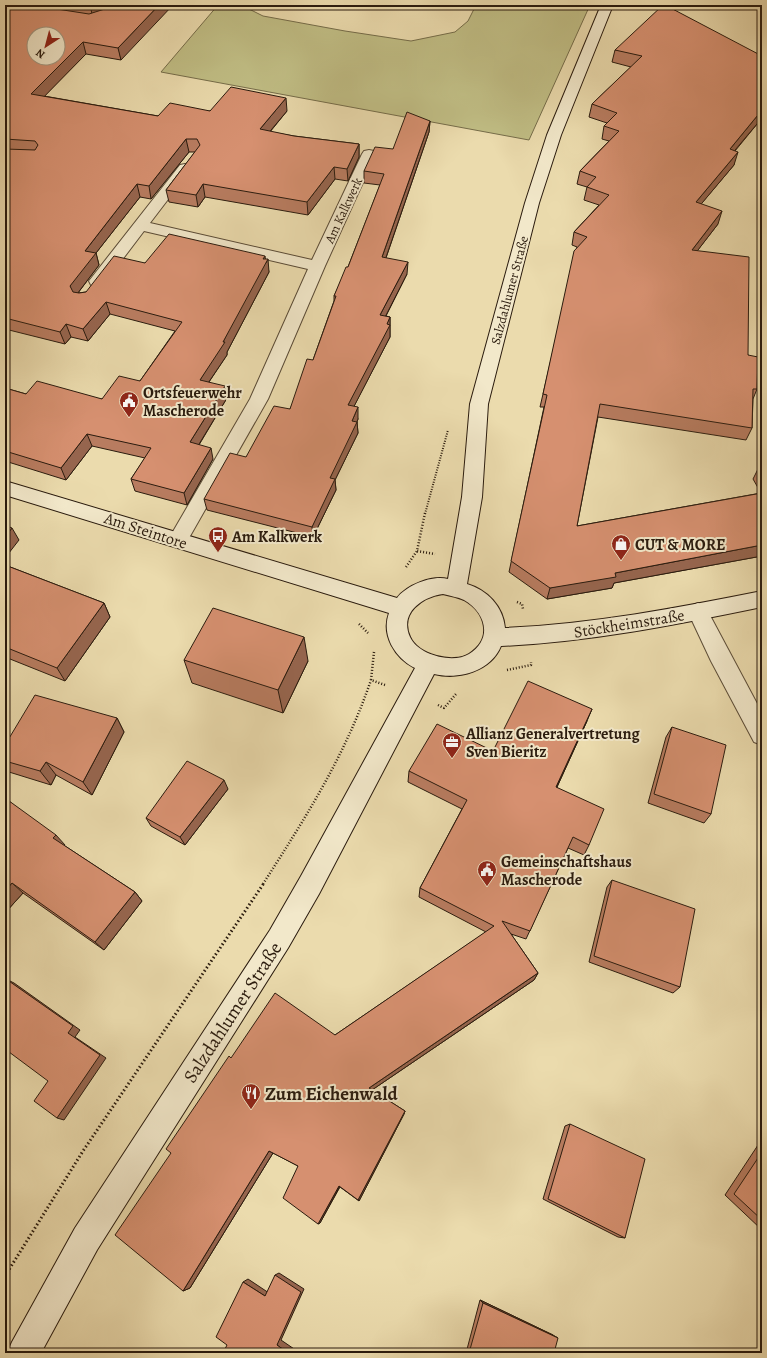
<svg xmlns="http://www.w3.org/2000/svg" width="767" height="1358" viewBox="0 0 767 1358" font-family="Alegreya,serif">
<rect width="100%" height="100%" fill="#ebdbad"/>
<filter id="stains"><feTurbulence type="fractalNoise" baseFrequency=".005" numOctaves="4"/><feColorMatrix values="0 0 0 0 .2 0 0 0 0 .09 0 0 0 0 .02 0 0 0 .5 -.17"/></filter>
<radialGradient id="worn" r=".72"><stop offset=".6" stop-color="#630" stop-opacity="0"/><stop offset="1" stop-color="#630" stop-opacity=".3"/></radialGradient>
<path fill="#c0bd84" stroke="#756c49" d="M 218,5 L 241,5 L 263,16 L 345,31 L 411,41 L 455,32 L 468,21 L 476,5 L 590,5 L 529,140 L 161,72 Z"/>
<g fill="none" stroke-linecap="round" stroke-linejoin="round">
<defs>
<g id="street">
<path d="M 369,150 L 374,151 L 376,154 L 325,266 L 268,399 L 185,545 L 178,548 L 171,545 L 168,540 L 171,535 L 250,399 L 308,269 L 144,231 L 103,285 L 97,286 L 91,285 L 89,281 L 180,165 L 185,164 L 190,165 L 192,168 L 150,223 L 312,260 L 362,154 L 364,151 Z"/>
<path d="M 698,603 L 705,606 L 762,713 L 762,745 L 754,742 L 711,661 L 688,612 L 691,606 Z"/>
</g>
<path id="secondary" d="M 601,5 L 613,5 L 561,135 L 539,203 L 488,404 L 482,497 L 467,584 C 487,590 503,606 505,628 C 592,624 677,608 762,591 L 762,607 C 675,625 589,642 501,646 C 491,671 459,680 434,674 L 319,894 L 288,948 L 97,1250 L 41,1353 L 7,1353 L 12,1342 L 75,1228 L 270,930 L 301,876 L 415,668 C 395,658 381,635 389,613 L 5,495 L 5,481 L 397,598 C 407,585 432,575 448,579 L 462,497 L 470,404 L 525,203 L 547,135 ZM 443,594 C 450,596 458,597 464,600 C 485,612 494,638 469,654 C 453,664 418,655 410,637 C 399,613 422,597 443,594 Z"/>
</defs>
<use href="#street" stroke="#5a4b36" stroke-width="2"/>
<use href="#secondary" stroke="#2a1b0e" stroke-width="2"/>
<path stroke="#2a1b0e" stroke-width="2" stroke-dasharray="1 1.5" stroke-linecap="butt" d="M 425,514 L 448,430"/>
<g stroke="#2a1b0e" stroke-width="2.5" stroke-dasharray="1 2" stroke-linecap="butt">
<path d="M 425,513 L 417,551 L 435,554"/>
<path d="M 406,567 L 417,551"/>
<path d="M 517,602 L 522,604 L 523,609"/>
<path d="M 359,624 L 368,633"/>
<path d="M 374,652 L 371,680 L 385,685"/>
<path d="M 507,670 L 531,665 L 531,662"/>
<path d="M 438,705 L 444,708 L 456,694"/>
<path d="M 263,884 C 306,817 345,756 371,680"/>
</g>
<path stroke="#2a1b0e" stroke-width="3" stroke-dasharray="1.5 2.5" stroke-linecap="butt" d="M 5,1276 L 83,1151 L 264,883"/>
<use href="#street" fill="#f2e8ca" fill-rule="evenodd"/>
<use href="#secondary" fill="#f2e8ca" fill-rule="evenodd"/>
</g>
<g fill="#b87c60" stroke="#2a1b0e">
<path d="M 5,5 L 112,5 L 108,8 L 111,7 L 121,60 L 86,54 L 44,96 L 158,116 L 210,111 L 287,111 L 270,132 L 294,136 L 359,144 L 359,157 L 348,181 L 335,179 L 308,215 L 205,197 L 198,207 L 169,202 L 166,190 L 195,152 L 189,152 L 151,199 L 140,197 L 96,253 L 99,265 L 78,293 L 86,292 L 145,263 L 266,259 L 269,272 L 227,352 L 227,355 L 209,382 L 227,398 L 199,445 L 213,459 L 187,505 L 135,491 L 131,479 L 145,458 L 92,446 L 66,480 L 5,461 L 5,388 L 26,394 L 102,399 L 140,381 L 175,331 L 110,314 L 88,341 L 71,337 L 65,344 L 5,329 Z"/>
<path d="M 615,50 L 762,56 L 762,118 L 735,151 L 734,165 L 701,204 L 718,224 L 697,251 L 748,355 L 757,389 L 753,399 L 752,428 L 746,440 L 598,417 L 577,526 L 761,493 L 753,479 L 759,467 L 762,467 L 762,556 L 614,583 L 612,588 L 547,599 L 509,572 L 544,407 L 540,407 L 543,394 L 577,247 L 572,245 L 574,232 L 599,205 L 584,200 L 587,187 L 577,184 L 580,171 L 609,141 L 602,139 L 604,126 L 607,123 L 589,117 L 592,104 L 631,67 L 612,62 Z"/>
<path d="M 430,121 L 429,132 L 386,258 L 407,274 L 386,316 L 390,317 L 390,337 L 354,406 L 358,419 L 357,422 L 358,433 L 335,480 L 336,490 L 313,537 L 207,510 L 204,499 L 246,457 L 290,409 L 313,360 L 334,301 L 334,296 L 348,267 L 380,185 L 364,183 L 364,171 Z"/>
<path d="M 5,565 L 104,603 L 110,617 L 65,681 L 5,657 Z"/>
<path d="M 184,660 L 308,661 L 283,713 L 192,683 Z"/>
<path d="M 117,718 L 124,732 L 92,795 L 56,775 L 51,785 L 9,772 L 5,767 L 5,745 Z"/>
<path d="M 587,721 L 557,787 L 589,845 L 584,855 L 568,848 L 526,939 L 511,934 L 538,973 L 534,980 L 372,1090 L 405,1111 L 404,1114 L 359,1201 L 340,1187 L 320,1223 L 318,1224 L 298,1166 L 273,1153 L 190,1288 L 183,1291 L 171,1153 L 231,1058 L 335,1035 L 486,932 L 419,897 L 420,888 L 462,809 L 408,782 L 409,771 L 493,751 Z"/>
<path d="M 672,727 L 711,814 L 704,823 L 648,803 L 666,737 Z"/>
<path d="M 228,789 L 185,845 L 151,826 L 146,818 Z"/>
<path d="M 5,798 L 65,846 L 135,892 L 142,901 L 104,950 L 23,893 L 5,913 Z"/>
<path d="M 612,880 L 680,987 L 673,993 L 589,962 L 607,887 Z"/>
<path d="M 570,1124 L 625,1238 L 618,1237 L 543,1199 L 565,1126 Z"/>
<path d="M 762,1139 L 762,1230 L 725,1195 Z"/>
<path d="M 480,1300 L 553,1335 L 554,1353 L 466,1353 Z"/>
</g>
<g fill="#96654e" stroke="#2a1b0e">
<path d="M 90,5 L 112,5 L 103,12 L 92,14 Z"/>
<path d="M 159,5 L 173,5 L 121,60 L 118,48 Z"/>
<path d="M 83,42 L 86,54 L 35,106 L 31,94 Z"/>
<path d="M 286,98 L 287,111 L 261,142 L 260,129 Z"/>
<path d="M 762,110 L 762,118 L 725,162 L 730,149 Z"/>
<path d="M 430,121 L 429,132 L 382,269 L 382,257 Z"/>
<path d="M 186,139 L 189,152 L 151,199 L 149,186 Z"/>
<path d="M 359,144 L 359,157 L 348,181 L 347,169 Z"/>
<path d="M 738,152 L 734,165 L 692,215 L 696,202 Z"/>
<path d="M 334,167 L 335,179 L 308,215 L 307,202 Z"/>
<path d="M 137,184 L 140,197 L 96,253 L 99,265 L 74,298 L 70,286 L 85,251 Z"/>
<path d="M 203,184 L 205,197 L 198,207 L 196,195 Z"/>
<path d="M 722,211 L 718,224 L 688,263 L 692,250 Z"/>
<path d="M 265,256 L 266,263 L 268,259 L 269,272 L 227,352 L 227,355 L 202,392 L 200,380 L 223,342 L 263,259 Z"/>
<path d="M 408,262 L 407,274 L 380,327 L 380,315 Z"/>
<path d="M 106,302 L 110,314 L 88,341 L 83,329 Z"/>
<path d="M 390,317 L 390,337 L 349,416 L 348,405 Z"/>
<path d="M 66,324 L 71,337 L 65,344 L 60,332 Z"/>
<path d="M 225,386 L 227,398 L 193,454 L 190,442 Z"/>
<path d="M 358,407 L 358,419 L 356,424 L 357,422 L 358,433 L 335,480 L 336,490 L 313,537 L 312,527 L 330,478 L 352,421 Z"/>
<path d="M 87,434 L 92,446 L 66,480 L 61,468 Z"/>
<path d="M 211,448 L 213,459 L 187,505 L 184,493 Z"/>
<path d="M 12,528 L 19,540 L 5,558 L 5,537 Z"/>
<path d="M 762,545 L 762,556 L 614,583 L 612,588 L 547,599 L 550,588 L 615,573 Z"/>
<path d="M 104,603 L 110,617 L 65,681 L 57,668 Z"/>
<path d="M 304,637 L 308,661 L 283,713 L 278,690 Z"/>
<path d="M 592,709 L 587,721 L 552,798 L 556,787 Z"/>
<path d="M 117,718 L 124,732 L 92,795 L 83,782 Z"/>
<path d="M 46,762 L 56,775 L 51,785 L 40,771 Z"/>
<path d="M 224,780 L 228,789 L 185,845 L 180,837 Z"/>
<path d="M 56,835 L 65,845 L 62,848 L 53,838 Z"/>
<path d="M 12,883 L 23,893 L 5,913 L 5,891 Z"/>
<path d="M 135,892 L 142,901 L 104,950 L 95,942 Z"/>
<path d="M 538,973 L 534,980 L 369,1092 L 369,1088 Z"/>
<path d="M 6,979 L 14,983 L 80,1030 L 75,1037 L 106,1058 L 64,1120 L 57,1118 L 68,1033 Z"/>
<path d="M 405,1111 L 404,1114 L 359,1201 L 358,1200 Z"/>
<path d="M 269,1151 L 273,1153 L 190,1288 L 183,1291 Z"/>
<path d="M 339,1186 L 340,1186 L 320,1223 L 318,1224 Z"/>
<path d="M 279,1273 L 304,1289 L 281,1340 L 300,1353 L 288,1353 L 277,1345 L 275,1275 Z"/>
<path d="M 248,1279 L 269,1293 L 265,1296 L 243,1282 Z"/>
<path d="M 480,1300 L 553,1335 L 558,1338 L 483,1303 Z"/>
</g>
<g fill="#d69070" stroke="#2a1b0e" fill-rule="evenodd">
<path d="M 5,5 L 31,5 L 89,14 L 111,7 L 114,5 L 159,5 L 118,48 L 83,42 L 31,94 L 158,116 L 170,103 L 210,111 L 231,87 L 286,98 L 260,129 L 294,136 L 359,144 L 347,169 L 334,167 L 307,202 L 203,184 L 196,195 L 166,190 L 200,145 L 197,139 L 186,139 L 149,186 L 137,184 L 85,251 L 96,253 L 70,286 L 73,292 L 79,293 L 86,292 L 114,256 L 145,263 L 169,234 L 265,256 L 263,259 L 268,259 L 223,342 L 225,342 L 200,380 L 225,386 L 190,442 L 211,448 L 184,493 L 131,479 L 151,448 L 87,434 L 61,468 L 5,451 L 5,388 L 26,394 L 37,381 L 102,399 L 119,376 L 140,381 L 182,322 L 106,302 L 83,329 L 66,324 L 60,332 L 5,318 L 5,149 L 35,150 L 38,145 L 35,141 L 5,139 ZM 34,34 L 58,34 L 58,58 L 34,58 Z"/>
<path d="M 663,5 L 665,5 L 762,56 L 762,110 L 730,149 L 738,152 L 696,202 L 722,211 L 692,250 L 749,257 L 748,355 L 758,357 L 757,389 L 753,389 L 752,428 L 600,404 L 577,526 L 762,493 L 762,545 L 615,573 L 616,577 L 550,588 L 511,561 L 547,395 L 543,394 L 574,251 L 587,237 L 574,232 L 609,195 L 587,187 L 596,177 L 580,171 L 619,131 L 604,126 L 617,113 L 592,104 L 642,56 L 615,50 Z"/>
<path d="M 407,112 L 430,121 L 382,257 L 408,262 L 380,315 L 390,317 L 387,324 L 390,325 L 348,405 L 358,407 L 352,421 L 357,422 L 330,478 L 335,479 L 312,527 L 204,499 L 230,453 L 246,457 L 274,406 L 290,409 L 307,359 L 313,360 L 336,296 L 334,296 L 346,267 L 348,267 L 384,174 L 364,171 L 375,147 L 393,149 Z"/>
<path d="M 759,467 L 762,467 L 762,473 Z"/>
<path d="M 5,525 L 12,528 L 5,537 Z"/>
<path d="M 5,565 L 104,603 L 57,668 L 5,647 Z"/>
<path d="M 213,608 L 304,637 L 278,690 L 184,660 Z"/>
<path d="M 528,681 L 592,709 L 556,787 L 604,809 L 589,845 L 573,837 L 530,931 L 502,921 L 538,973 L 369,1088 L 405,1111 L 358,1200 L 339,1186 L 318,1224 L 283,1198 L 298,1166 L 269,1151 L 183,1291 L 115,1235 L 171,1153 L 166,1149 L 229,1056 L 231,1058 L 275,993 L 335,1035 L 494,926 L 420,888 L 467,800 L 409,771 L 437,724 L 493,751 Z"/>
<path d="M 35,695 L 117,718 L 83,782 L 46,762 L 40,771 L 5,761 L 5,745 Z"/>
<path d="M 672,727 L 726,745 L 711,814 L 654,794 Z"/>
<path d="M 187,761 L 224,780 L 180,837 L 146,818 Z"/>
<path d="M 5,798 L 56,835 L 53,838 L 135,892 L 95,942 L 12,883 L 5,891 Z"/>
<path d="M 612,880 L 695,909 L 680,987 L 594,956 Z"/>
<path d="M 6,979 L 73,1026 L 68,1033 L 100,1055 L 57,1118 L 34,1101 L 48,1081 L 5,1049 L 5,981 Z"/>
<path d="M 570,1124 L 645,1159 L 625,1238 L 548,1199 Z"/>
<path d="M 762,1152 L 762,1220 L 734,1194 Z"/>
<path d="M 275,1275 L 301,1292 L 277,1345 L 288,1353 L 223,1353 L 227,1345 L 216,1337 L 243,1282 L 265,1296 Z"/>
<path d="M 483,1303 L 558,1338 L 554,1353 L 469,1353 Z"/>
</g>
<defs>
<symbol id="civic-pin" viewBox="-11 -11 22 30"><path d="M0 17L-7.5 6A9.5 9.5 0 1 1 7.5 6Z" fill="#8f2418" stroke="#f2e8ca"/><path d="M-.6-6.5H3V-4.5H.6V-3L4-1V1h2V6H-6V1h2V-1L-.6-3ZM-1.2 2.5V6h2.4V2.5Z" fill="#fff"/></symbol>
<symbol id="bus-pin" viewBox="-11 -11 22 30"><path d="M0 17L-7.5 6A9.5 9.5 0 1 1 7.5 6Z" fill="#8f2418" stroke="#f2e8ca"/><path d="M-5-6H5V4H4V6H2V4H-2V6H-4V4H-5ZM-3.5-4V0h7V-4ZM-3.5 1.2v1.5H-2V1.2ZM2 1.2v1.5H3.5V1.2Z" fill="#fff"/></symbol>
<symbol id="shop-pin" viewBox="-11 -11 22 30"><path d="M0 17L-7.5 6A9.5 9.5 0 1 1 7.5 6Z" fill="#8f2418" stroke="#f2e8ca"/><path d="M-5-2.5h2.3a2.7 3.5 0 0 1 5.4 0H5L5.5 6h-11ZM-1.5-2.5h3a1.5 2.3 0 0 0-3 0Z" fill="#fff"/></symbol>
<symbol id="office-pin" viewBox="-11 -11 22 30"><path d="M0 17L-7.5 6A9.5 9.5 0 1 1 7.5 6Z" fill="#8f2418" stroke="#f2e8ca"/><path d="M-6-3h4V-5.5h4V-3h4V5H-6ZM-1-4.5V-3h2v-1.5ZM-6 0V1H6V0Z" fill="#fff"/></symbol>
<symbol id="restaurant-pin" viewBox="-11 -11 22 30"><path d="M0 17L-7.5 6A9.5 9.5 0 1 1 7.5 6Z" fill="#8f2418" stroke="#f2e8ca"/><path d="M-5-6h1v4h1v-4h1v4h1v-4h1v5L-1.5 .5V6h-2V.5L-5-1ZM5-6V6H3V1.5H1.5Q1.5-4 5-6Z" fill="#fff"/></symbol>
</defs>
<g fill-rule="evenodd">
<use href="#civic-pin" x="118" y="390" width="22" height="30"/>
<use href="#bus-pin" x="207" y="525" width="22" height="30"/>
<use href="#shop-pin" x="610" y="533" width="22" height="30"/>
<use href="#office-pin" x="441" y="731" width="22" height="30"/>
<use href="#civic-pin" x="476" y="859" width="22" height="30"/>
<use href="#restaurant-pin" x="240" y="1082" width="22" height="30"/>
</g>
<g text-anchor="middle" stroke-width="4" stroke-linejoin="round" paint-order="stroke">
<g font-size="13" fill="#2a1b0e" stroke="#f2e8ca">
<text transform="translate(343 210) rotate(-65)" y="5">Am Kalkwerk</text>
<text transform="translate(509 290) rotate(-75)" y="5">Salzdahlumer Straße</text>
</g>
<g font-size="16" font-weight="bold" fill="#2a1b0e" stroke="#f2e8ca" text-anchor="start">
<text x="143" y="398">Ortsfeuerwehr<tspan x="143" dy="18">Mascherode</tspan></text>
<text x="232" y="542">Am Kalkwerk</text>
<text x="635" y="550">CUT &amp; MORE</text>
<text x="466" y="739">Allianz Generalvertretung<tspan x="466" dy="18">Sven Bieritz</tspan></text>
<text x="501" y="867">Gemeinschaftshaus<tspan x="501" dy="18">Mascherode</tspan></text>
</g>
<g font-size="16" fill="#2a1b0e" stroke="#f2e8ca">
<text transform="translate(146 530) rotate(18)" y="6">Am Steintore</text>
<text transform="translate(629 623) rotate(-9)" y="6">Stöckheimstraße</text>
</g>
<g font-size="19" fill="#2a1b0e" stroke="#f2e8ca">
<text transform="translate(232 1012) rotate(-57)" y="7">Salzdahlumer Straße</text>
</g>
<g font-size="19" font-weight="bold" fill="#2a1b0e" stroke="#f2e8ca" text-anchor="start">
<text x="265" y="1100">Zum Eichenwald</text>
</g>
</g>
<rect width="767" height="1358" fill="none" stroke="#ebdbad" stroke-width="20"/>
<rect x="6" y="6" width="755" height="1346" fill="none" stroke="#2a1b0e" stroke-width="2"/>
<rect x="10" y="10" width="747" height="1338" fill="none" stroke="#2a1b0e"/>
<g transform="translate(46 46) rotate(216)"><circle r="19" fill="#f2e8ca" stroke="#a2967f"/>
<path d="M0-3L7 15L0 10L-7 15Z" fill="#8f2418"/>
<text y="-6" font-size="11" font-weight="bold" text-anchor="middle" fill="#2a1b0e">N</text>
</g>
<rect width="100%" height="100%" filter="url(#stains)"/>
<rect width="100%" height="100%" fill="url(#worn)"/>
</svg>
